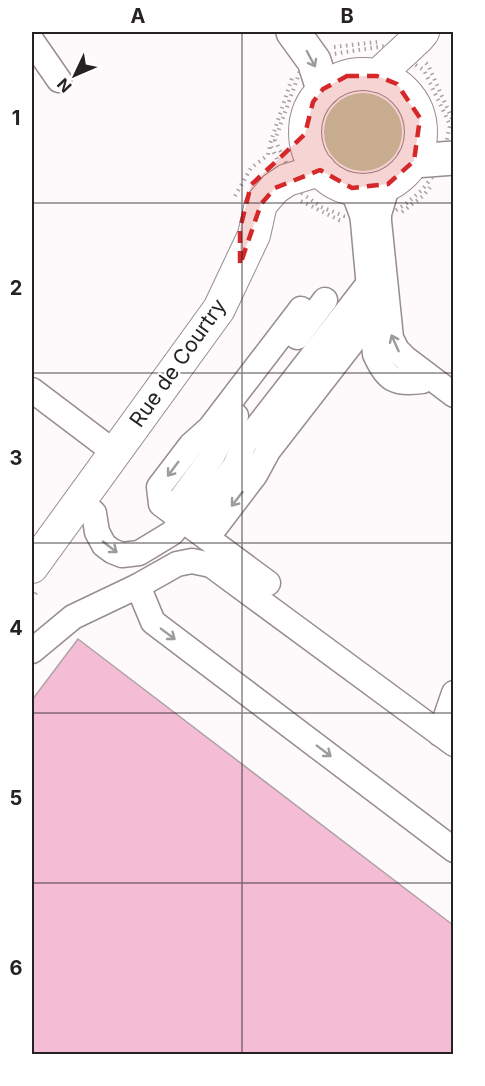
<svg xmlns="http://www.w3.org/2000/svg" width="485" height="1086" viewBox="0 0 485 1086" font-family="Inter,sans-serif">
<rect width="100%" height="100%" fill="#fef9fb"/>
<circle fill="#c4cdab" cx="363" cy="132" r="39"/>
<path fill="#f5bcd6" stroke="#ada3a7" stroke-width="1.5" d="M 78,639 L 453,925 L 453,1054 L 32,1054 L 32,700 Z"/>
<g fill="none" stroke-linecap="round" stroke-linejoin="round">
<defs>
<g id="minor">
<path d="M 32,41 L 59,80"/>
<path d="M 388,184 L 379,214 L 379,221 L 391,338 L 397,350 L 405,358 L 454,395"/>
<path d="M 352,188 L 362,215 L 363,222 L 375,354 C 386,379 394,385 422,381 L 427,375"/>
<path d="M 297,337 L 325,300"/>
<path d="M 32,390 L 114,452"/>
<path d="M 80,501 L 94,513 L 97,532 L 104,545 L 112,551 L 122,555 L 139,553 L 172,533 L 183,520"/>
<path d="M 172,511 L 213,455 L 225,431 L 236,416"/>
<path d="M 189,524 L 235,466 L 244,444 L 369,283"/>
<path d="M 207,538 L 255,475 L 268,451 L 372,317"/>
<path d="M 268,583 L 161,504 L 159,487 L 191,445 L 210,428 L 301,309"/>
<path d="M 138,586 L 153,622 L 454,850"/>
<path d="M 32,651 L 73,617 L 138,586 L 177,564 L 192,561 L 211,565 L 454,744"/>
<path d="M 440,734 L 454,693"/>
</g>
<g id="major">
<circle cx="363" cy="132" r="58"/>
<path d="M 377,76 L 418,38 L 423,32"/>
<path d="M 32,567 L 219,309 L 254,235 L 261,204 L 275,188 L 287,180 L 320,170"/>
</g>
<g id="highway">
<path d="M 293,32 L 314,61 L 323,89"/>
<path d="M 414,161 L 454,158"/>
</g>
</defs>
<use href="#minor" stroke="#978d91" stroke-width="27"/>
<use href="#major" stroke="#978d91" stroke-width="34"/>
<use href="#highway" stroke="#978d91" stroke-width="36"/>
<g stroke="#a6a1a3" stroke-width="4" stroke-dasharray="1.5 4.5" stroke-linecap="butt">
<path d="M 385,46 L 424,70 L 450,125 L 445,148 L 433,176 L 422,190 L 407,203 L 389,215 L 344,216 L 321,207 L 300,192 L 275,140 L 300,71 L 326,55 Z"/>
<path d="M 334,47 L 377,42"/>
<path d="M 426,63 L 428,65 L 454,123"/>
<path d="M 277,159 L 270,144 L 292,78"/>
<path d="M 235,196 L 251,168 L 268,155 L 270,145"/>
<path d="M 301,201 L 339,220 L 343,221"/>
<path d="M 402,212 L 423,196 L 432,185"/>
<path d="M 32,599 L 38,590"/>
</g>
<use href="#minor" stroke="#fff" stroke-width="24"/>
<use href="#major" stroke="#fff" stroke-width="32"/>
<use href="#highway" stroke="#fff" stroke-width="33"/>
</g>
<defs><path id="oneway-shaft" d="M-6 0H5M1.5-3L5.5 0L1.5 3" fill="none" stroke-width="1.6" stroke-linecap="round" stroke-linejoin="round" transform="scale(1.5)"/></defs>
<g stroke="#9d9c9c">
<use href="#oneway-shaft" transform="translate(311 59) rotate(62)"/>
<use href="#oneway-shaft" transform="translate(395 343) rotate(-114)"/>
<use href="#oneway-shaft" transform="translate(173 469) rotate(127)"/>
<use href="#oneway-shaft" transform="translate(237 499) rotate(128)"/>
<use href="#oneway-shaft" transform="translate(110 547) rotate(38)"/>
<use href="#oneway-shaft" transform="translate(168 634) rotate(37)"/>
<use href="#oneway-shaft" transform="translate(324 751) rotate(37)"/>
</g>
<path fill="#d62828" fill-opacity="0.2" stroke="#d62828" stroke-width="4.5" stroke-dasharray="12 8" stroke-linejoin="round" d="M 347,76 L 377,76 L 397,84 L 420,118 L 414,161 L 388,184 L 352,188 L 320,170 L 275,188 L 261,204 L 240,265 L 240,229 L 251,185 L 305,134 L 313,102 L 323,89 Z"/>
<path fill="none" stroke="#262224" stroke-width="1.5" stroke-opacity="0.55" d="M 242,32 L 242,1054M 32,203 L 454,203M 32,373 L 454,373M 32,543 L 454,543M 32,713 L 454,713M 32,883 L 454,883"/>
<g text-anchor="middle" stroke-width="4.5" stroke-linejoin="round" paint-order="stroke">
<g font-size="21" fill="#262224" stroke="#fff">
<text transform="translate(178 363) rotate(-55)" y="7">Rue de Courtry</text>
</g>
</g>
<rect width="485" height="1086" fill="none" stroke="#ffffff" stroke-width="66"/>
<g transform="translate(75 75) rotate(226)" stroke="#ffffff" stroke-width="4.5" paint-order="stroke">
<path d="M0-4.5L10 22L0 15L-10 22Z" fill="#262224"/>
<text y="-9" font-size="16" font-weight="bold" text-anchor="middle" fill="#262224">N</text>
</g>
<rect x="33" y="33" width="419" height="1020" fill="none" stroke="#262224" stroke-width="2"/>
<g font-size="20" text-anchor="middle" font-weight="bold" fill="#262224">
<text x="138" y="23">A</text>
<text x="347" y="23">B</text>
<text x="16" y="125">1</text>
<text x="16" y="295">2</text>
<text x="16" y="465">3</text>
<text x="16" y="635">4</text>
<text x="16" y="805">5</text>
<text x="16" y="975">6</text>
</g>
</svg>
